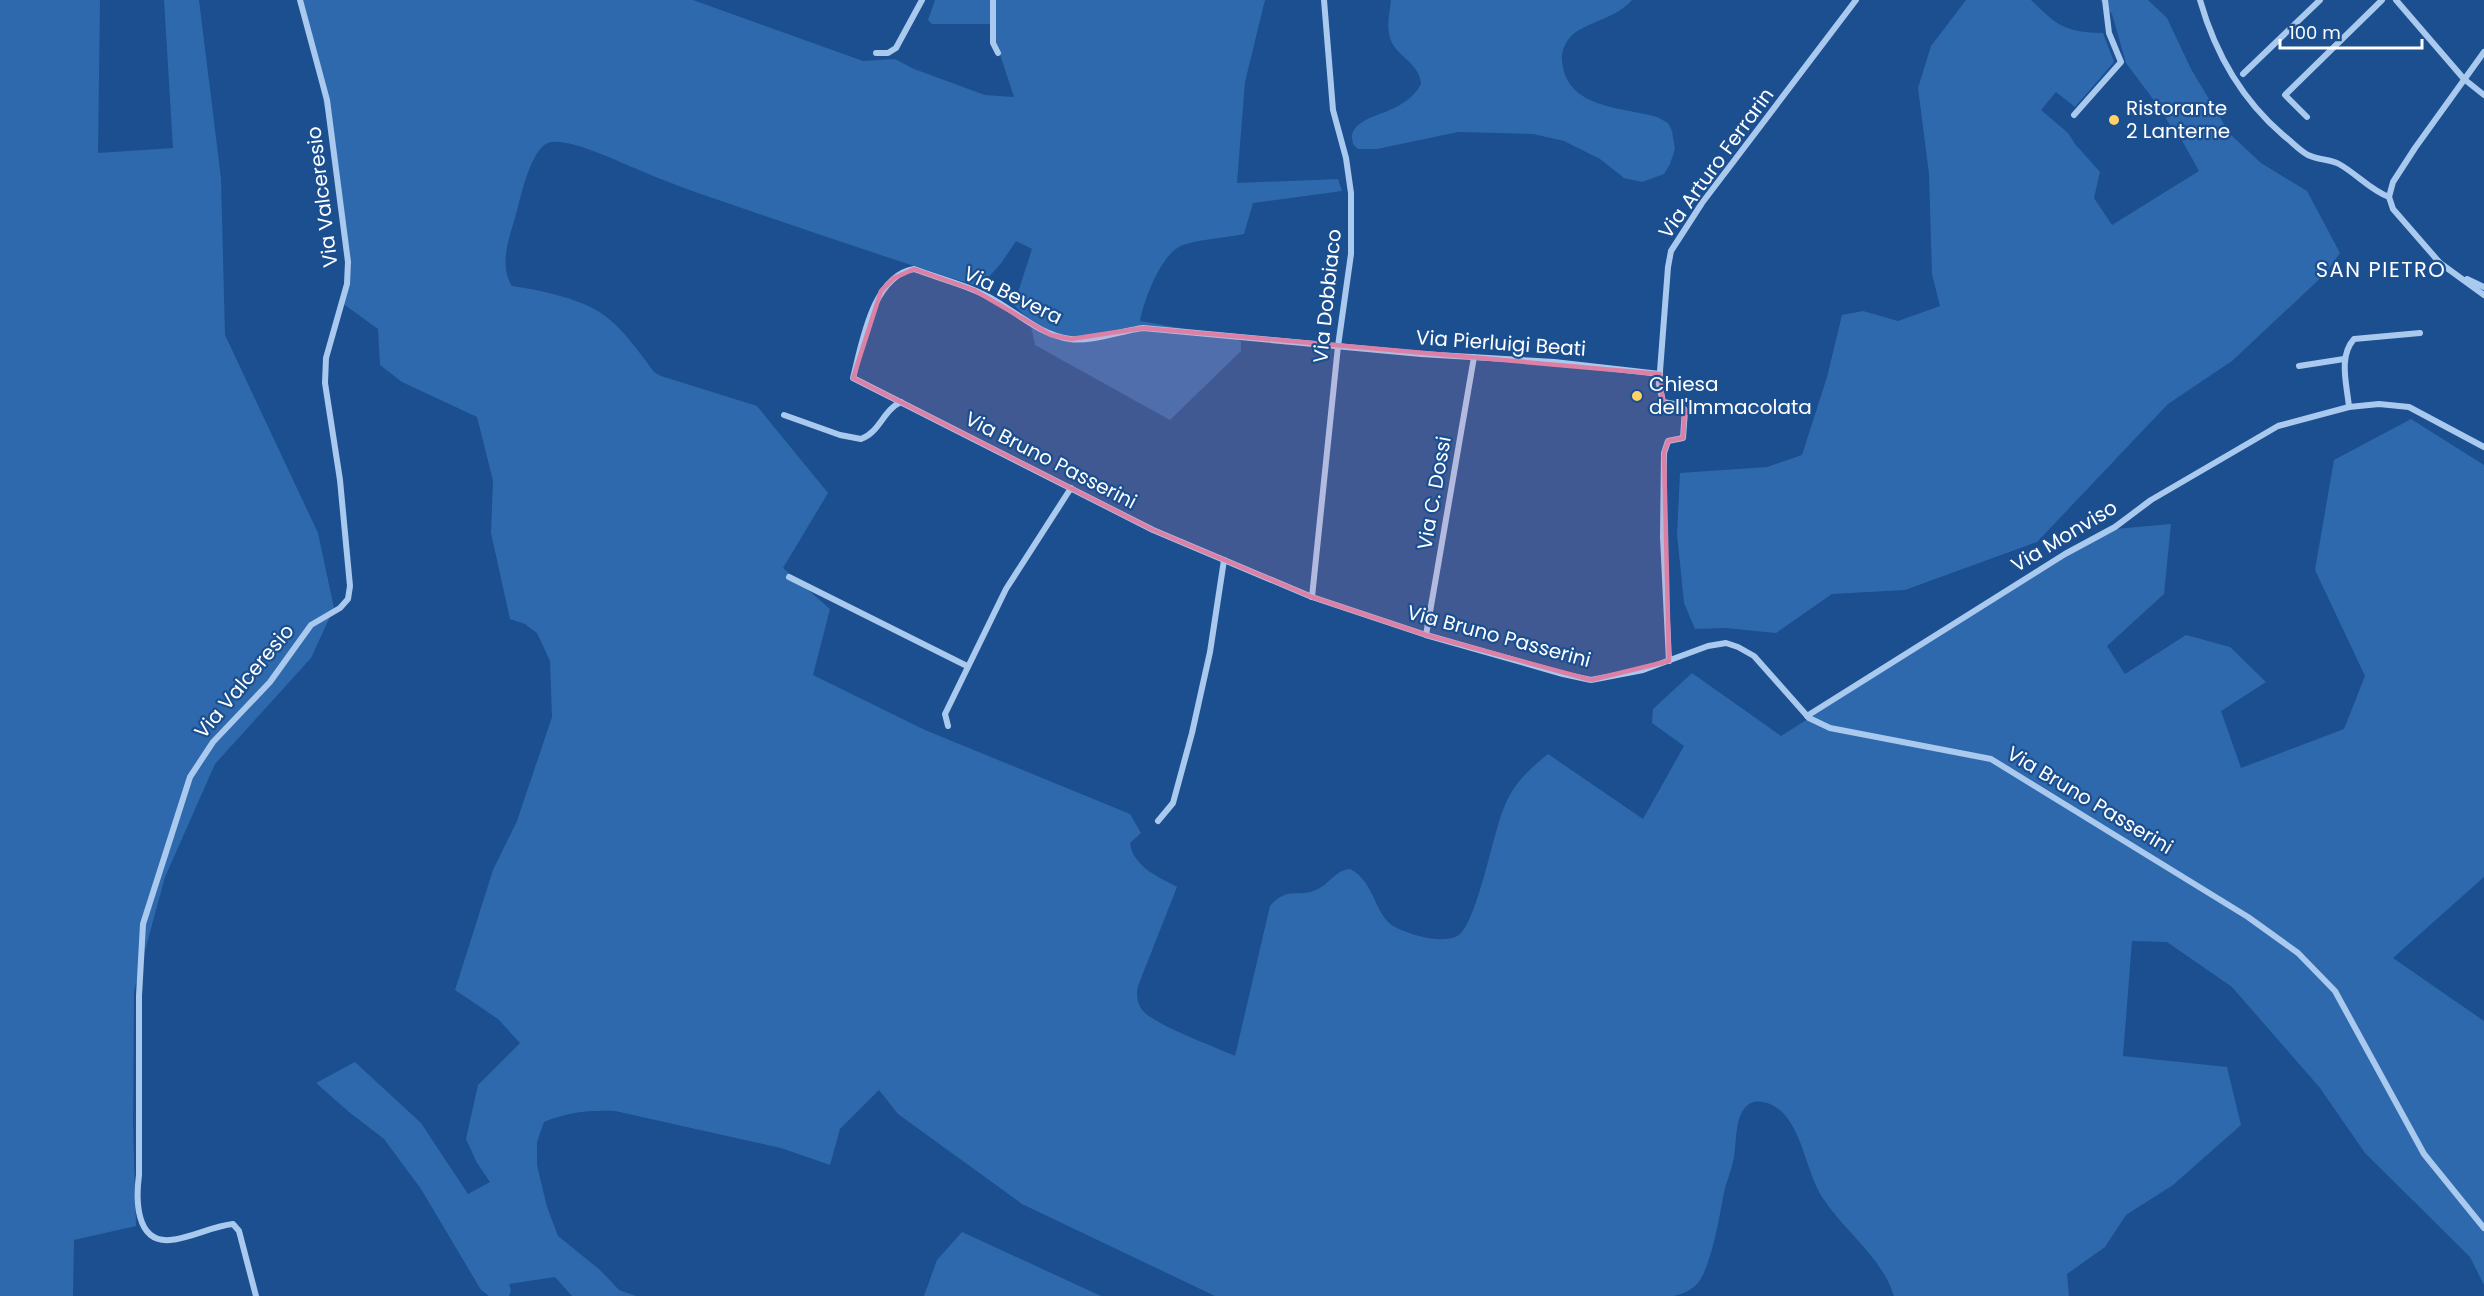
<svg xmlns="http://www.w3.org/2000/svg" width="2484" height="1296" viewBox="0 0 2484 1296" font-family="Poppins,sans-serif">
<rect width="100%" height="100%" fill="#1b4f8f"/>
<g fill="#2e69ad">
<path d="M 0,0 L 100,0 L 98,153 L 173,148 L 164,0 L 199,0 L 221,178 L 225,335 L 318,533 L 334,608 L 311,658 L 215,764 L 165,877 L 134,991 L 133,1125 L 136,1226 L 74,1240 L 73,1296 L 0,1296 Z"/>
<path d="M 300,0 L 693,0 L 863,61 L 895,59 L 914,69 L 985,95 L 1014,97 L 990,24 L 932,24 L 928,20 L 935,0 L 1265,0 L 1245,82 L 1237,183 L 1338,179 L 1342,191 L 1253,203 L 1244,234 C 1224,238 1202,239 1183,245 C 1161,253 1144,300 1140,321 L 1236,338 L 1241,342 L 1241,351 L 1170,420 L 1035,345 L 1030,321 L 1014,305 L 1032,249 L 1016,241 L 1002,262 L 980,287 C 906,264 832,239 759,214 C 719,200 678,187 639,170 C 621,163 566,136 548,143 C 532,149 522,191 518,207 C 512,231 497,263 512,286 C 537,289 581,299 601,313 C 622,327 639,352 654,372 L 661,376 L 757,406 L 828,493 L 783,568 L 830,609 L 813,675 L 925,730 L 1130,814 L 1141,833 L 1130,843 C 1133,867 1159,877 1177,887 L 1138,986 C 1136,994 1137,1005 1144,1012 C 1158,1026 1215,1047 1235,1056 L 1270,906 C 1288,885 1298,899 1318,889 C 1329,884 1336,870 1350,869 C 1377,883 1373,917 1397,928 C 1411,935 1444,945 1459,935 C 1477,921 1493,835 1503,810 C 1513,784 1527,771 1548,754 L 1643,819 L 1684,746 L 1652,723 L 1653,709 L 1692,673 L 1781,736 L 2104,530 L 2171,524 L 2164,594 L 2107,646 L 2125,674 L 2186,635 L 2230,647 L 2266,682 L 2221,711 L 2241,768 L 2344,729 L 2365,676 L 2315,570 L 2334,460 L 2411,419 L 2484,465 L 2484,877 L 2393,958 L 2484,1021 L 2484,1285 L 2470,1257 L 2365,1153 L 2320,1088 L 2232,987 L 2167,942 L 2132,941 L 2123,1056 L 2227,1067 L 2241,1125 L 2173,1185 L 2126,1215 L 2105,1247 L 2067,1274 L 2069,1296 L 1894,1296 C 1882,1257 1843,1230 1822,1197 C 1806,1171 1804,1137 1784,1114 C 1777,1106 1762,1098 1751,1103 C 1734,1111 1737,1142 1734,1157 C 1732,1168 1728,1178 1725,1188 C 1720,1212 1712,1267 1697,1284 C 1690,1291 1683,1294 1673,1296 L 1215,1296 L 1022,1204 L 898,1114 L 879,1090 L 840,1129 L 830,1165 L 781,1148 L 615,1111 C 589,1110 568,1112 544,1122 L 537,1142 L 537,1165 L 547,1207 L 558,1236 L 600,1270 L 619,1290 L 636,1296 L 572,1296 L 555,1277 L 509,1284 L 511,1291 L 509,1296 L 489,1296 L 481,1290 L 421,1189 L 384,1139 L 349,1112 L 316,1083 L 355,1062 L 421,1123 L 468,1194 L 490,1182 L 477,1163 L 466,1139 L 478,1085 L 520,1043 L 498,1019 L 455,990 L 493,870 L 517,821 L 552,717 L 550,661 L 537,633 L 525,624 L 510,619 L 491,533 L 493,481 L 477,417 L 402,382 L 380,365 L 378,329 L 342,303 C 351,275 345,254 343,226 C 335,149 319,74 300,0 Z"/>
<path d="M 1391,0 L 1632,0 C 1616,18 1594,20 1576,32 C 1567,38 1561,50 1562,60 C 1565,109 1623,107 1657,117 L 1668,123 L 1672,131 L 1675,149 L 1670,164 L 1664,174 L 1642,182 L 1624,178 L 1600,159 L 1564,141 L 1533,134 L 1458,132 L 1377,149 L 1358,149 L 1353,144 C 1352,139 1351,134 1354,130 C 1365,112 1404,115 1421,84 C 1420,61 1391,55 1389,33 C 1387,23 1390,10 1391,0 Z"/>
<path d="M 1966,0 L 2031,0 C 2058,26 2064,32 2103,33 L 2114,62 L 2075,107 L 2056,92 L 2041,110 L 2068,133 L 2075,144 L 2100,172 L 2094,198 L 2112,225 L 2199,171 L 2175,128 L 2172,129 L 2162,111 L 2126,63 L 2112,14 L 2100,0 L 2148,0 L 2167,18 L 2191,69 L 2230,134 L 2261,163 L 2307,191 L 2340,253 L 2325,274 L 2232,361 L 2168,404 L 2037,542 L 1905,590 L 1832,594 L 1776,633 L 1725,628 L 1695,629 L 1684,603 L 1677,534 L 1680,473 L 1767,467 L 1802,455 L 1827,377 L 1842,315 L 1863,311 L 1898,321 L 1940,306 L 1932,274 L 1929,174 L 1918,88 L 1931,46 Z"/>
<path d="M 962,1232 L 1101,1296 L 924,1296 L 937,1260 Z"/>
</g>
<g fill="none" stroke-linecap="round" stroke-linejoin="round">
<g stroke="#a9c9ee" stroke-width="6">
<path d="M 993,0 L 993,43 L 998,53"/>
<path d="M 2200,0 C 2215,53 2241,99 2283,135 C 2291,141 2300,151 2308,155 C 2318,160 2330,159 2339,164 C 2357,174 2370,190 2389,197"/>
<path d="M 2396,0 L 2464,79 L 2484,95"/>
<path d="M 2484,52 L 2415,148 L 2393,182 L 2389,197 L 2393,209 L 2440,263 L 2484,295"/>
<path d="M 876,53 L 888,53 L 896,48 L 922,0"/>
<path d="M 2243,74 L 2320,0"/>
<path d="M 2074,115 L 2121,62 L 2109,33 L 2105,0"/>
<path d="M 2307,117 L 2285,95 L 2382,0"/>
<path d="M 2467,279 L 2484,287"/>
<path d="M 2299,366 L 2344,359"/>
<path d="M 1660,374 L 1554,362 L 1421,354 L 1143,328 C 1119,331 1093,342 1070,339 C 1041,335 1020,315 996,301 C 971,286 941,279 914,269 C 872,276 862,344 853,378 L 1153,530 L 1312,597 L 1426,635 L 1563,674 L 1591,680 L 1643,670 L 1708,646 L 1726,643 L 1738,647 L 1754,656 L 1809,718 L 1830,728 L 1991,759 L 2248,917 L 2298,953 L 2335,991 L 2424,1154 L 2484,1228"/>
<path d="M 2349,407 C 2347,385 2338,357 2354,339 L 2420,333"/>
<path d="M 784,415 L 840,435 L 861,439 C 880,432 883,410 901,402"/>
<path d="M 789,577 L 967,666"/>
<path d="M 1312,597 L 1338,346 L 1351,254 L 1351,193 L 1346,158 L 1333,110 L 1324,0"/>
<path d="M 1426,635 L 1474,357"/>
<path d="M 1669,661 L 1663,537 L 1664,453 L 1668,441 L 1683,438 L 1685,410 L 1680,405 L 1663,402 L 1659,384 L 1668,267 L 1671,251 L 1702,203 L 1856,0"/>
<path d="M 1807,716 L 2065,554 L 2115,527 L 2151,500 L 2278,426 L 2349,407 L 2379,404 L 2409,407 L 2484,447"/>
<path d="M 948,726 L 945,714 L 1006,589 L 1071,488"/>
<path d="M 1158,821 L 1173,803 L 1192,733 L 1210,652 L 1224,560"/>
<path d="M 256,1296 L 239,1231 L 233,1224 C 212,1226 192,1238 170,1240 C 135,1243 136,1198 139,1175 L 139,996 L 143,924 L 190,777 L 213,742 L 270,682 L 311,625 L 340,608 L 348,599 L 350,586 L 340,480 L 325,383 L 326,358 L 347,284 L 348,262 L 327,100 L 300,0"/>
</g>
</g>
<path fill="#dd80a5" fill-opacity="0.2" stroke="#dd80a5" stroke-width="4.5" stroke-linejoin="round" d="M 914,269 L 974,290 L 1051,335 L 1071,339 L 1143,328 L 1660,374 L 1663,402 L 1685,410 L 1683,438 L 1668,441 L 1664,453 L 1669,661 L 1591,680 L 1426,635 L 1312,597 L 1153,530 L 853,378 L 881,291 L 894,278 Z"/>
<g fill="#ffd166" stroke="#1b4f8f" stroke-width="2">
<circle cx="2114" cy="120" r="6"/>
<circle cx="1637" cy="396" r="6"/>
</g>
<g text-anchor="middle" stroke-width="4.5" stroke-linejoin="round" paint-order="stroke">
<g font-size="20" fill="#fff" stroke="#1b4f8f" text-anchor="start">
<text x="2126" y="115">Ristorante<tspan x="2126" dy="23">2 Lanterne</tspan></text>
<text x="1649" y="391">Chiesa<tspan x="1649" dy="23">dell'Immacolata</tspan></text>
</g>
<g font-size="20" fill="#fff" stroke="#1b4f8f">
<text transform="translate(1716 163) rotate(-54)" y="7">Via Arturo Ferrarin</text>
<text transform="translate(322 197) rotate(-97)" y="7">Via Valceresio</text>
<text transform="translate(1013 295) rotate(26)" y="7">Via Bevera</text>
<text transform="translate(1327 296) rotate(-84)" y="7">Via Dobbiaco</text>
<text transform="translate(1501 343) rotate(4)" y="7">Via Pierluigi Beati</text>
<text transform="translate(1051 460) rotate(27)" y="7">Via Bruno Passerini</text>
<text transform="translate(1434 493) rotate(-80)" y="7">Via C. Dossi</text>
<text transform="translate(2064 536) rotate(-31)" y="7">Via Monviso</text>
<text transform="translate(1499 636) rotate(15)" y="7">Via Bruno Passerini</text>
<text transform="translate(244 681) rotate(-50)" y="7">Via Valceresio</text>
<text transform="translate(2090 800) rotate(31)" y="7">Via Bruno Passerini</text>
</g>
<g font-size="21" letter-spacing="1.5" fill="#fff" stroke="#1b4f8f">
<text x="2381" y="277">SAN PIETRO</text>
</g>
</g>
<path d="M2280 39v9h142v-9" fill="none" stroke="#ffffff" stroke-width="3"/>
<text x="2289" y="39" font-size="18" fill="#ffffff" stroke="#1b4f8f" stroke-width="4.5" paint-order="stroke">100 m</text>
</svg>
